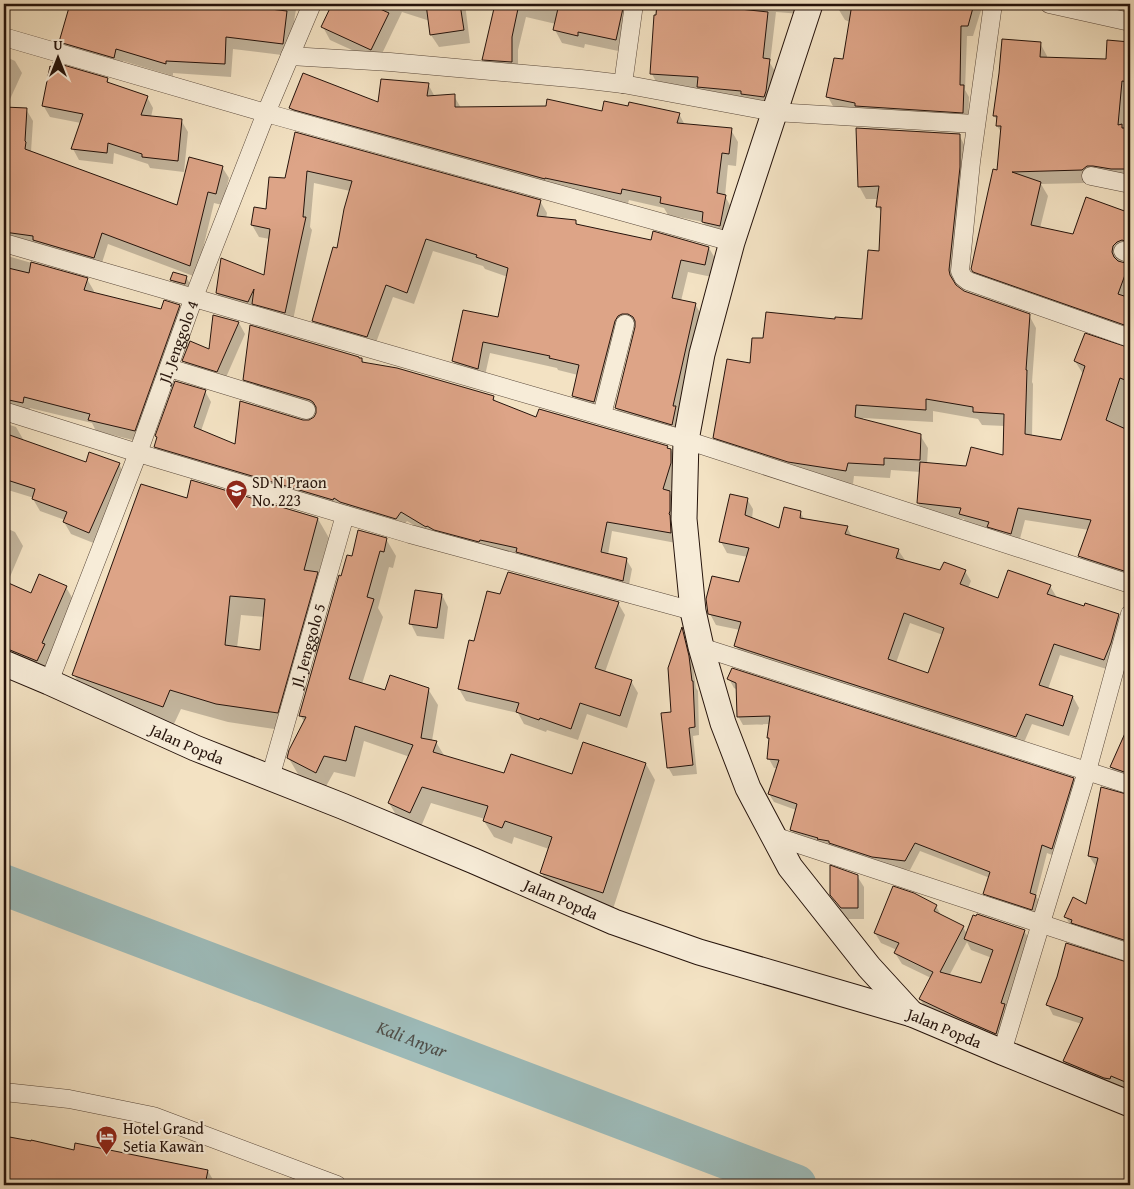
<svg xmlns="http://www.w3.org/2000/svg" width="1134" height="1189" viewBox="0 0 1134 1189" font-family="'Gentium Book Plus',serif">
<rect width="100%" height="100%" fill="#f3e2c3"/>
<filter id="stains"><feTurbulence type="fractalNoise" baseFrequency=".004" numOctaves="4"/><feColorMatrix values="0 0 0 0 .2 0 0 0 0 .09 0 0 0 0 .02 0 0 0 .5 -.17"/></filter>
<radialGradient id="worn" r=".72"><stop offset=".6" stop-color="#630" stop-opacity="0"/><stop offset="1" stop-color="#630" stop-opacity=".3"/></radialGradient>
<g fill="#0003" fill-rule="evenodd">
<path d="M 71,4 L 227,5 L 297,4 L 295,15 L 290,56 L 233,49 L 231,77 L 173,73 L 173,76 L 123,61 L 121,70 L 68,54 L 60,42 Z"/>
<path d="M 334,4 L 465,4 L 470,43 L 439,47 L 431,35 L 430,21 L 402,12 L 378,62 L 330,40 L 323,27 Z"/>
<path d="M 496,4 L 634,4 L 623,52 L 585,44 L 584,48 L 562,43 L 555,30 L 556,24 L 526,17 L 518,50 L 518,74 L 491,72 L 483,59 Z"/>
<path d="M 656,4 L 802,4 L 801,14 L 776,12 L 770,63 L 776,73 L 773,104 L 706,99 L 700,89 L 659,87 L 652,74 Z"/>
<path d="M 841,4 L 983,4 L 973,36 L 967,36 L 965,90 L 969,97 L 968,123 L 834,108 L 828,97 L 844,61 L 850,22 L 845,20 L 839,10 Z"/>
<path d="M 1040,43 L 1047,56 L 1047,58 L 1107,60 L 1130,50 L 1130,182 L 1041,184 L 1048,196 L 1040,228 L 1074,236 L 1128,213 L 1130,204 L 1130,253 L 1124,255 L 1120,262 L 1128,265 L 1130,269 L 1130,293 L 1128,298 L 1130,299 L 1130,336 L 980,282 L 972,269 L 999,172 L 1002,133 L 997,126 L 998,121 L 994,116 Z"/>
<path d="M 4,56 L 15,61 L 22,73 L 6,108 L 26,109 L 33,121 L 31,152 L 177,207 L 222,167 L 229,178 L 222,205 L 214,203 L 196,277 L 108,244 L 100,269 L 4,246 Z"/>
<path d="M 107,79 L 110,85 L 147,97 L 153,108 L 151,117 L 181,120 L 188,132 L 184,172 L 150,168 L 148,164 L 114,153 L 113,164 L 79,160 L 73,149 L 81,123 L 50,117 L 43,105 Z"/>
<path d="M 428,84 L 435,97 L 454,96 L 461,108 L 603,113 L 629,107 L 679,114 L 685,125 L 731,130 L 738,142 L 736,166 L 728,165 L 725,196 L 732,209 L 726,238 L 710,234 L 703,222 L 668,215 L 664,208 L 629,200 L 627,206 L 298,120 L 291,108 L 379,104 Z"/>
<path d="M 296,134 L 540,201 L 547,213 L 546,219 L 575,221 L 578,226 L 652,242 L 709,248 L 716,260 L 712,277 L 688,272 L 681,301 L 695,304 L 702,316 L 679,437 L 623,420 L 616,408 L 637,326 L 629,326 L 601,414 L 581,408 L 574,396 L 578,375 L 558,370 L 557,368 L 490,353 L 484,380 L 461,373 L 453,361 L 499,318 L 508,277 L 485,269 L 483,266 L 433,251 L 414,304 L 393,297 L 374,348 L 320,333 L 313,321 L 338,250 L 350,191 L 314,183 L 310,227 L 312,230 L 292,325 L 224,305 L 217,293 L 265,277 L 270,239 L 259,237 L 252,225 L 267,210 L 286,180 Z"/>
<path d="M 959,135 L 966,148 L 966,180 L 957,287 L 964,292 L 1029,315 L 1036,328 L 1032,382 L 1033,384 L 1032,437 L 1062,442 L 1083,374 L 1075,361 L 1126,349 L 1130,350 L 1130,583 L 1087,568 L 1080,556 L 1089,530 L 1025,520 L 1018,546 L 968,527 L 964,519 L 925,516 L 918,503 L 921,472 L 891,470 L 890,478 L 854,476 L 853,484 L 796,474 L 722,450 L 714,437 L 765,340 L 836,320 L 863,320 L 880,252 L 882,214 L 878,206 L 879,199 L 866,199 L 859,186 ZM 933,411 L 978,419 L 982,425 L 1005,426 L 1004,456 L 967,467 L 927,464 L 928,448 L 920,435 L 863,420 L 863,418 L 933,422 Z"/>
<path d="M 4,255 L 87,279 L 94,291 L 93,294 L 162,310 L 179,306 L 186,317 L 141,442 L 96,431 L 92,423 L 30,408 L 29,414 L 4,414 Z"/>
<path d="M 186,277 L 193,289 L 178,291 L 172,280 Z"/>
<path d="M 214,316 L 239,323 L 245,334 L 224,382 L 190,372 L 184,361 L 210,351 Z"/>
<path d="M 362,359 L 364,363 L 493,397 L 497,403 L 537,418 L 667,447 L 668,449 L 671,450 L 677,460 L 676,474 L 670,493 L 675,503 L 676,543 L 612,531 L 608,555 L 626,559 L 632,569 L 628,590 L 432,536 L 407,521 L 402,528 L 161,457 L 155,446 L 205,391 L 211,402 L 201,431 L 236,446 L 303,421 L 309,421 L 314,418 L 317,413 L 317,410 L 250,390 L 244,379 Z"/>
<path d="M 4,423 L 16,427 L 23,439 L 22,441 L 86,463 L 119,464 L 125,476 L 96,544 L 71,534 L 64,522 L 65,520 L 40,511 L 33,499 L 34,498 L 8,490 L 5,497 L 4,497 Z"/>
<path d="M 747,499 L 753,509 L 752,519 L 780,530 L 800,512 L 805,520 L 847,527 L 852,537 L 898,550 L 905,560 L 941,572 L 965,571 L 971,581 L 968,588 L 999,600 L 1050,586 L 1056,596 L 1055,598 L 1085,608 L 1118,615 L 1124,626 L 1110,670 L 1060,655 L 1048,689 L 1073,697 L 1079,708 L 1069,736 L 1032,724 L 1022,747 L 742,657 L 736,646 L 740,630 L 716,625 L 710,614 L 740,584 L 748,557 L 727,553 L 721,542 ZM 910,623 L 943,635 L 928,675 L 896,663 Z"/>
<path d="M 187,500 L 318,519 L 329,538 L 318,576 L 328,592 L 288,731 L 228,722 L 181,709 L 173,726 L 85,694 L 74,675 ZM 241,615 L 265,617 L 261,651 L 237,648 Z"/>
<path d="M 4,527 L 15,532 L 23,546 L 7,584 L 32,594 L 66,587 L 74,601 L 45,674 L 18,663 L 10,649 L 11,648 L 4,645 Z"/>
<path d="M 386,539 L 396,556 L 393,568 L 389,567 L 378,608 L 383,617 L 362,684 L 386,692 L 428,689 L 438,705 L 432,741 L 436,742 L 445,757 L 505,774 L 573,776 L 646,764 L 655,780 L 613,909 L 551,889 L 541,872 L 549,849 L 514,837 L 512,844 L 494,837 L 484,821 L 485,819 L 431,803 L 420,829 L 399,820 L 389,803 L 410,757 L 364,741 L 355,777 L 334,772 L 325,788 L 298,774 L 288,757 L 305,723 L 300,715 L 342,577 L 353,558 Z"/>
<path d="M 416,592 L 442,595 L 448,607 L 444,639 L 417,636 L 411,624 Z"/>
<path d="M 501,595 L 618,603 L 625,615 L 605,672 L 631,681 L 638,693 L 627,728 L 587,714 L 578,740 L 547,730 L 546,732 L 524,724 L 518,713 L 466,701 L 459,689 L 474,643 Z"/>
<path d="M 682,630 L 686,637 L 693,666 L 696,688 L 698,691 L 699,735 L 693,736 L 697,774 L 673,776 L 668,767 L 672,713 Z"/>
<path d="M 729,679 L 1073,779 L 1078,788 L 1057,857 L 1047,853 L 1036,896 L 1041,905 L 1036,918 L 990,902 L 985,893 L 990,878 L 920,851 L 910,870 L 878,866 L 797,839 L 792,830 L 796,810 L 774,802 L 769,794 L 778,768 L 774,768 L 769,759 L 770,740 L 768,737 L 770,724 L 743,725 L 738,716 L 738,690 L 734,688 Z"/>
<path d="M 1126,735 L 1130,736 L 1130,781 L 1116,777 L 1111,767 Z"/>
<path d="M 1127,796 L 1130,796 L 1130,949 L 1071,926 L 1065,916 L 1087,905 L 1097,866 L 1095,865 L 1089,856 Z"/>
<path d="M 857,876 L 864,887 L 864,919 L 848,919 L 838,906 L 831,894 Z"/>
<path d="M 936,906 L 942,917 L 963,927 L 967,934 L 1024,931 L 1031,942 L 1002,1044 L 927,1010 L 920,999 L 931,978 L 902,964 L 895,953 L 897,950 L 881,943 L 875,933 ZM 967,942 L 971,950 L 992,958 L 982,985 L 949,976 Z"/>
<path d="M 1126,964 L 1130,964 L 1130,1092 L 1070,1071 L 1064,1061 L 1082,1024 L 1053,1015 L 1048,1005 Z"/>
<path d="M 4,1137 L 75,1151 L 208,1171 L 216,1185 L 4,1185 Z"/>
</g>
<g fill="none" stroke-linecap="round" stroke-linejoin="round">
<path stroke="#9dbcbb" stroke-width="41" id="s1" d="M 4,885 L 796,1185"/>
</g>
<g fill="#dda487" stroke="#25130b" fill-rule="evenodd">
<path d="M 70,4 L 228,4 L 287,11 L 283,44 L 226,37 L 225,64 L 166,61 L 166,64 L 116,49 L 114,58 L 59,42 Z"/>
<path d="M 332,4 L 369,4 L 389,13 L 371,50 L 321,27 Z"/>
<path d="M 426,4 L 460,4 L 464,30 L 430,35 Z"/>
<path d="M 495,4 L 519,4 L 512,37 L 512,62 L 482,60 Z"/>
<path d="M 559,4 L 602,4 L 623,8 L 616,40 L 578,32 L 578,36 L 553,30 Z"/>
<path d="M 657,4 L 692,4 L 768,12 L 763,58 L 770,59 L 766,91 L 764,97 L 741,94 L 741,91 L 697,87 L 698,77 L 650,74 L 654,15 L 656,15 Z"/>
<path d="M 852,4 L 974,4 L 968,26 L 961,26 L 960,85 L 964,85 L 963,113 L 855,106 L 855,103 L 826,97 L 834,58 L 843,59 Z"/>
<path d="M 1002,39 L 1041,42 L 1040,57 L 1106,59 L 1107,40 L 1130,42 L 1130,82 L 1122,81 L 1118,125 L 1122,124 L 1122,128 L 1130,128 L 1130,169 L 1111,169 L 1093,166 L 1087,166 L 1082,170 L 1012,172 L 1041,182 L 1031,225 L 1073,234 L 1086,197 L 1130,213 L 1130,243 L 1122,240 L 1117,242 L 1113,246 L 1112,252 L 1114,257 L 1118,261 L 1129,264 L 1118,294 L 1130,298 L 1130,327 L 973,272 L 971,269 L 993,169 L 997,170 L 1001,126 L 996,126 L 997,116 L 993,116 L 999,73 Z"/>
<path d="M 53,62 L 108,78 L 107,82 L 148,96 L 141,115 L 182,119 L 178,161 L 142,157 L 142,154 L 108,143 L 107,153 L 71,149 L 83,114 L 42,106 L 50,66 L 52,67 Z"/>
<path d="M 303,73 L 378,102 L 381,79 L 429,83 L 427,96 L 455,94 L 455,107 L 546,106 L 547,99 L 602,111 L 604,101 L 628,106 L 629,102 L 680,113 L 677,123 L 732,128 L 729,154 L 722,153 L 717,193 L 726,195 L 720,226 L 702,222 L 703,212 L 660,203 L 661,197 L 622,189 L 621,194 L 545,178 L 545,179 L 294,110 L 289,108 Z"/>
<path d="M 4,107 L 27,108 L 25,141 L 26,142 L 25,149 L 177,205 L 189,157 L 223,166 L 216,194 L 208,192 L 190,266 L 102,233 L 94,258 L 33,240 L 33,236 L 4,232 Z"/>
<path d="M 856,128 L 960,134 L 960,167 L 949,270 L 950,275 L 956,285 L 964,291 L 1030,314 L 1026,370 L 1027,370 L 1025,434 L 1061,440 L 1085,366 L 1074,361 L 1085,333 L 1130,348 L 1130,382 L 1120,378 L 1106,420 L 1130,431 L 1130,573 L 1078,556 L 1091,520 L 1018,508 L 1011,534 L 987,527 L 989,522 L 959,514 L 961,508 L 917,503 L 920,462 L 966,466 L 971,447 L 1003,455 L 1004,414 L 973,412 L 973,407 L 926,399 L 926,410 L 856,405 L 855,417 L 921,434 L 920,460 L 884,458 L 884,465 L 848,463 L 846,471 L 788,462 L 713,438 L 727,359 L 750,363 L 752,338 L 763,338 L 766,312 L 835,319 L 835,317 L 862,319 L 868,250 L 879,251 L 881,207 L 876,207 L 879,186 L 858,187 Z"/>
<path d="M 295,132 L 541,200 L 537,216 L 576,220 L 576,224 L 651,240 L 653,231 L 709,247 L 705,265 L 681,260 L 672,298 L 696,303 L 673,406 L 676,406 L 672,425 L 615,408 L 635,327 L 635,321 L 633,317 L 628,314 L 622,314 L 618,316 L 615,321 L 594,402 L 572,396 L 579,365 L 549,358 L 550,356 L 483,342 L 478,369 L 452,361 L 463,310 L 498,317 L 508,268 L 476,257 L 477,255 L 426,239 L 407,293 L 386,285 L 367,337 L 312,321 L 333,247 L 337,248 L 344,209 L 352,181 L 307,171 L 303,217 L 306,217 L 285,313 L 252,304 L 254,289 L 248,302 L 216,293 L 221,258 L 264,275 L 270,229 L 251,225 L 254,207 L 266,209 L 269,177 L 285,178 Z"/>
<path d="M 31,262 L 88,278 L 84,290 L 161,309 L 164,300 L 180,305 L 135,431 L 88,420 L 90,414 L 24,397 L 23,403 L 4,399 L 4,267 L 29,273 Z"/>
<path d="M 173,272 L 187,276 L 185,284 L 170,280 Z"/>
<path d="M 213,315 L 239,322 L 217,372 L 182,361 L 190,341 L 209,349 Z"/>
<path d="M 250,325 L 359,357 L 359,358 L 362,358 L 362,362 L 397,368 L 494,396 L 493,400 L 536,417 L 539,409 L 668,446 L 667,448 L 671,449 L 671,463 L 663,489 L 670,491 L 670,511 L 669,514 L 670,515 L 671,533 L 607,522 L 601,552 L 627,558 L 623,581 L 516,552 L 517,548 L 480,540 L 479,542 L 434,530 L 427,526 L 426,527 L 401,512 L 396,519 L 340,502 L 334,498 L 333,500 L 154,447 L 157,437 L 155,436 L 175,381 L 206,390 L 194,427 L 235,444 L 240,401 L 303,420 L 309,420 L 314,417 L 316,413 L 316,407 L 313,402 L 310,400 L 243,380 Z"/>
<path d="M 4,433 L 86,462 L 89,452 L 120,463 L 89,533 L 63,522 L 67,512 L 32,499 L 35,489 L 4,479 Z"/>
<path d="M 191,480 L 318,518 L 304,570 L 318,572 L 278,713 L 216,704 L 170,690 L 163,707 L 72,675 L 141,484 L 187,498 ZM 230,596 L 265,599 L 260,650 L 225,645 Z"/>
<path d="M 730,494 L 748,498 L 745,515 L 779,528 L 784,507 L 801,511 L 800,518 L 848,526 L 845,534 L 899,549 L 896,558 L 940,570 L 944,562 L 966,570 L 960,584 L 998,598 L 1008,570 L 1051,585 L 1047,594 L 1084,606 L 1085,603 L 1119,614 L 1111,643 L 1104,660 L 1054,644 L 1039,685 L 1073,696 L 1063,726 L 1026,714 L 1016,737 L 734,646 L 741,622 L 708,614 L 706,599 L 712,576 L 739,582 L 749,548 L 719,542 ZM 904,613 L 944,628 L 928,673 L 888,659 Z"/>
<path d="M 358,530 L 387,538 L 384,552 L 380,551 L 367,597 L 374,599 L 349,679 L 385,690 L 390,675 L 429,688 L 421,738 L 437,741 L 433,752 L 504,773 L 511,754 L 572,774 L 583,742 L 646,763 L 603,893 L 540,873 L 552,837 L 505,821 L 502,828 L 483,821 L 488,806 L 422,787 L 410,813 L 388,803 L 413,745 L 355,726 L 346,761 L 324,756 L 316,773 L 287,758 L 289,750 L 306,717 L 299,716 L 339,575 L 341,576 L 347,555 L 352,556 Z"/>
<path d="M 508,572 L 619,602 L 595,668 L 632,680 L 620,716 L 580,703 L 571,729 L 540,718 L 539,720 L 516,712 L 519,703 L 458,689 L 469,640 L 474,641 L 487,591 L 500,594 Z"/>
<path d="M 39,574 L 67,586 L 42,643 L 45,644 L 37,661 L 10,650 L 4,649 L 4,581 L 31,593 Z"/>
<path d="M 415,590 L 442,594 L 437,628 L 409,624 Z"/>
<path d="M 682,627 L 689,656 L 692,681 L 693,681 L 695,727 L 689,728 L 693,765 L 667,768 L 661,713 L 671,712 L 668,668 Z"/>
<path d="M 732,668 L 1074,778 L 1052,849 L 1042,845 L 1030,893 L 1036,895 L 1032,910 L 983,894 L 990,872 L 915,843 L 905,861 L 872,857 L 829,843 L 829,841 L 817,839 L 818,838 L 790,830 L 797,804 L 768,794 L 779,760 L 767,759 L 769,738 L 767,738 L 770,716 L 737,717 L 736,683 L 727,679 Z"/>
<path d="M 1130,722 L 1130,774 L 1110,767 Z"/>
<path d="M 1101,787 L 1130,795 L 1130,942 L 1071,923 L 1072,920 L 1064,917 L 1073,897 L 1086,904 L 1098,858 L 1088,856 Z"/>
<path d="M 830,865 L 858,875 L 858,908 L 841,908 L 830,895 Z"/>
<path d="M 893,886 L 914,893 L 937,905 L 934,911 L 964,926 L 940,972 L 981,983 L 993,950 L 964,939 L 973,915 L 976,916 L 977,914 L 1025,930 L 1001,1003 L 1005,1004 L 996,1034 L 959,1018 L 919,999 L 933,972 L 894,953 L 899,943 L 874,933 Z"/>
<path d="M 1066,943 L 1130,963 L 1130,1084 L 1111,1076 L 1110,1079 L 1104,1078 L 1063,1061 L 1083,1018 L 1046,1005 L 1057,977 Z"/>
<path d="M 4,1136 L 31,1141 L 31,1140 L 74,1150 L 75,1143 L 208,1170 L 205,1185 L 4,1185 Z"/>
</g>
<g fill="none" stroke-linecap="round" stroke-linejoin="round">
<defs>
<g id="street">
<path d="M 993,4 L 971,162 L 960,271 L 963,277 L 968,281 L 1130,338"/>
<path d="M 1049,4 L 1130,22"/>
<path d="M 4,37 L 266,113 L 732,242"/>
<path d="M 290,56 L 390,62 L 581,79 L 623,84 L 774,112 L 975,124"/>
<path d="M 623,84 L 634,4"/>
<path d="M 1091,176 L 1130,184"/>
<path d="M 4,243 L 686,440 L 1130,584"/>
<path d="M 1123,251 L 1130,254"/>
<path d="M 169,368 L 306,410"/>
<path d="M 4,411 L 138,453 L 410,534 L 693,611"/>
<path d="M 602,415 L 625,324"/>
<path d="M 701,647 L 1130,785"/>
<path id="s2" d="M 49,682 L 138,453 L 194,297 L 266,113 L 312,4"/>
<path id="s3" d="M 270,778 L 345,515"/>
<path d="M 774,836 L 1130,953"/>
<path d="M 1002,1052 L 1087,771 L 1130,614"/>
<path d="M 4,1092 L 69,1099 L 153,1116 L 337,1185"/>
</g>
<g id="secondary">
<path d="M 810,4 L 732,242 L 702,354 L 686,440 L 684,519 L 693,611 L 701,647 L 723,723 L 748,788 L 790,867 L 869,967 L 912,1014"/>
<path id="s4" d="M 4,663 L 49,682 L 195,748 L 342,806 L 474,861 L 614,922 L 699,952 L 912,1014 L 1002,1052 L 1130,1104"/>
</g>
</defs>
<use href="#street" stroke="#584739" stroke-width="19"/>
<use href="#secondary" stroke="#25130b" stroke-width="27"/>
<use href="#street" stroke="#f7ecd8" stroke-width="18"/>
<use href="#secondary" stroke="#f7ecd8" stroke-width="25"/>
</g>
<defs>
<symbol id="school-pin" viewBox="-11 -11 22 30"><path d="M0 17L-7.5 6A9.5 9.5 0 1 1 7.5 6Z" fill="#8f2418" stroke="#f7ecd8"/><path d="M0-5L7-2L0 1L-7-2ZM-4 1L0 2.5L4 1V4Q0 6-4 4Z" fill="#fff"/></symbol>
<symbol id="hotel-pin" viewBox="-11 -11 22 30"><path d="M0 17L-7.5 6A9.5 9.5 0 1 1 7.5 6Z" fill="#8f2418" stroke="#f7ecd8"/><path d="M-6-4.5h1.5V1H6V5H4.5V3h-9V5H-6ZM-4 0a1.8 1.8 0 1 1 3.6 0ZM.5 0V-2.5h3Q6-2.5 6 0Z" fill="#fff"/></symbol>
</defs>
<g fill-rule="evenodd">
<use href="#school-pin" x="224" y="478" width="25" height="34"/>
<use href="#hotel-pin" x="94" y="1124" width="25" height="34"/>
</g>
<g text-anchor="middle" stroke-width="4" stroke-linejoin="round" paint-order="stroke">
<g font-size="16" fill="#25130b" stroke="#f7ecd8">
<text dy="6" stroke="none"><textPath href="#s2" startOffset="364">Jl. Jenggolo 4</textPath></text>
<text dy="6" stroke="none"><textPath href="#s3" startOffset="138">Jl. Jenggolo 5</textPath></text>
<text dy="6" stroke="none"><textPath href="#s4" startOffset="200">Jalan Popda</textPath></text>
<text dy="6" stroke="none"><textPath href="#s4" startOffset="605">Jalan Popda</textPath></text>
<text dy="6" stroke="none"><textPath href="#s4" startOffset="1010">Jalan Popda</textPath></text>
</g>
<g font-size="16" fill="#25130b" stroke="#f7ecd8" text-anchor="start">
<text x="252" y="488">SD N Praon<tspan x="252" dy="18">No. 223</tspan></text>
<text x="123" y="1134">Hotel Grand<tspan x="123" dy="18">Setia Kawan</tspan></text>
</g>
<g font-size="18" font-style="italic" fill="#4f4e49" stroke="#f7ecd8">
<text dy="6" stroke="none"><textPath href="#s1" startOffset="436">Kali Anyar</textPath></text>
</g>
</g>
<rect width="1134" height="1189" fill="none" stroke="#f3e2c3" stroke-width="20"/>
<rect x="5" y="5" width="1124" height="1179" fill="none" stroke="#25130b" stroke-width="2.5"/>
<rect x="10" y="10" width="1114" height="1169" fill="none" stroke="#25130b"/>
<g transform="translate(58 58)" stroke="#f7ecd8" stroke-width="4" paint-order="stroke">
<path d="M0-4L9 19L0 12L-9 19Z" fill="#25130b"/>
<text y="-8" font-size="14" font-weight="bold" text-anchor="middle" fill="#25130b">U</text>
</g>
<rect width="100%" height="100%" filter="url(#stains)"/>
<rect width="100%" height="100%" fill="url(#worn)"/>
</svg>
